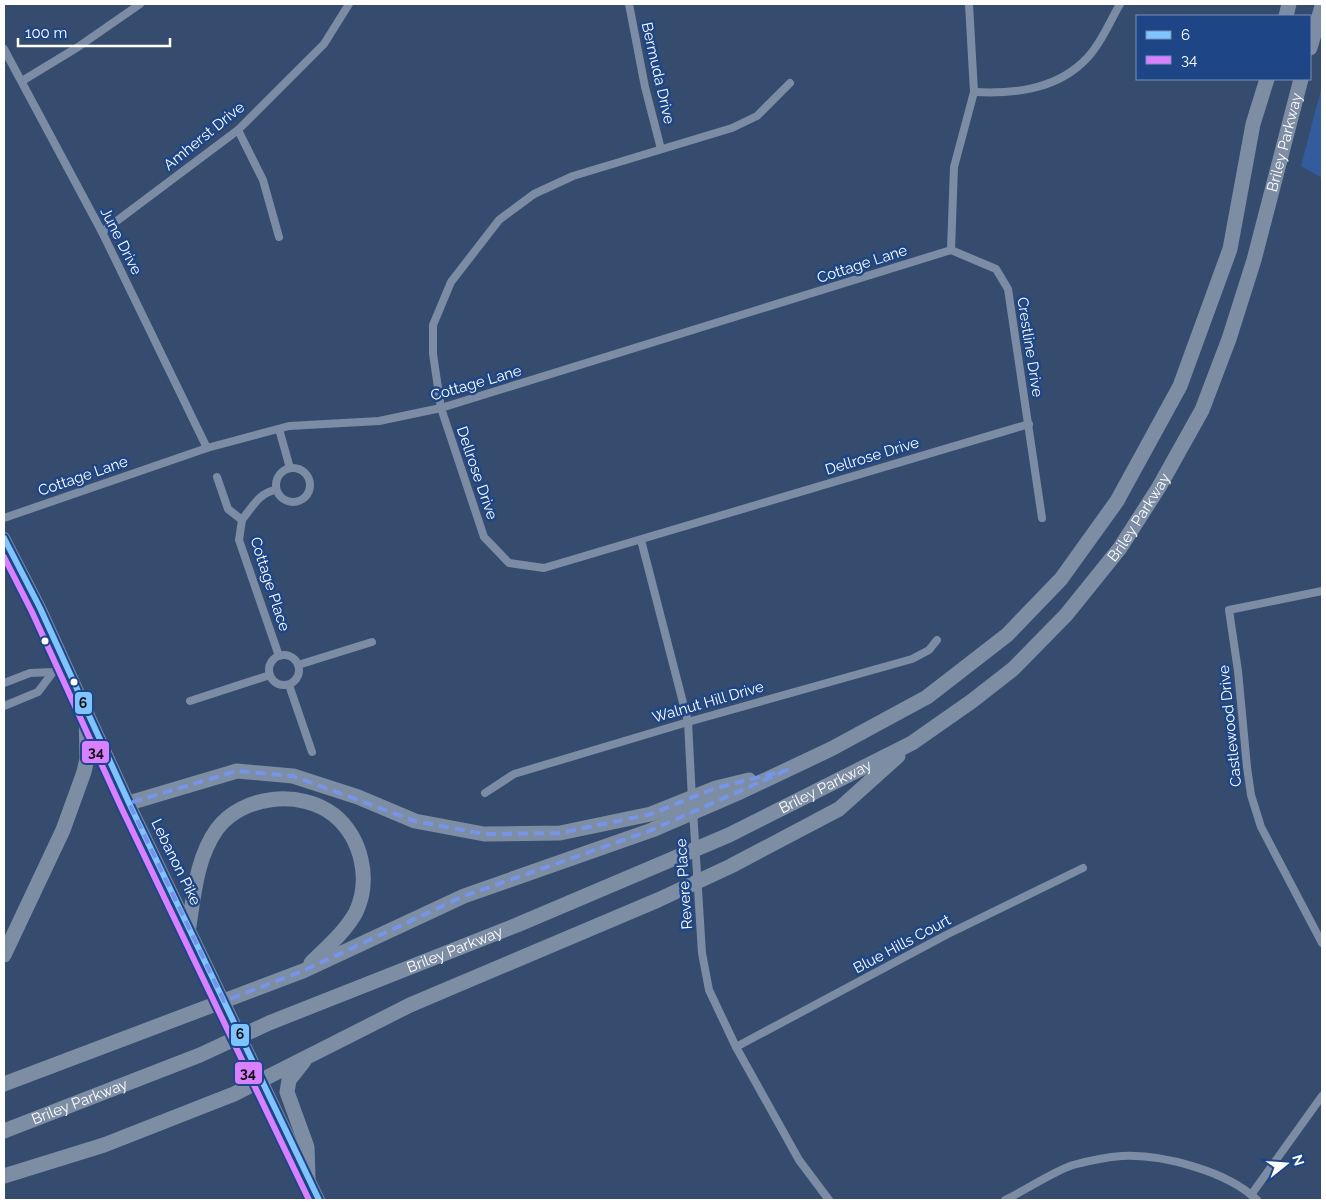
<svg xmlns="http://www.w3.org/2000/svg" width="1326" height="1204" viewBox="0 0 1326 1204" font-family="Raleway,sans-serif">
<rect width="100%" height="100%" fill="#364c6e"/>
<path fill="#325c9c" d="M 1322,86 L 1322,178 L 1301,166 Z"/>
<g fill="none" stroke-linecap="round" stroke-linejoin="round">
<g stroke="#7c8ca4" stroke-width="8">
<path d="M 629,4 L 645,87 L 661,149"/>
<path d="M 969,4 L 974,92 L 954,167 L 951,250 L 996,269 L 1008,289 L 1042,518"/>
<path d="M 4,49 L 102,232 L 207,448"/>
<path d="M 22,81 L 78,47 L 140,4"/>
<path d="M 790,83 L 757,116 L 732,128 L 573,176 L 534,194 L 499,220 L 451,282 L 433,325 L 433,354 L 441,408 L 484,537 L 509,563 L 544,568 L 1029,424"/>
<path d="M 974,92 C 1012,94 1053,90 1082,63 C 1099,48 1109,23 1120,4"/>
<path d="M 238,130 L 263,180 L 279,237"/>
<path d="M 102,232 L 238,130 L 324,44 L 349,4"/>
<path d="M 279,429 L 290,468"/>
<circle cx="293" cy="485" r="17"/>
<path d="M 217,477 L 228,509 L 242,520 L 239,540 L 279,656"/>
<path d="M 4,518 L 207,448 L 289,426 L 379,421 L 441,408 L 951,250"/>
<path d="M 242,520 C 252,507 260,492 276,490"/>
<path d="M 641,540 L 688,722 L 692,799"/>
<path d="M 1322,591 L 1229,610 L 1238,671 L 1247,767 L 1251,795 L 1261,827 L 1322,943"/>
<circle cx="284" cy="670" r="15"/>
<path d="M 298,665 L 372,642"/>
<path d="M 4,683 L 30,673 L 53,672 L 66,665"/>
<path d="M 289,685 L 312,752"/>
<path d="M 190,701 L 270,675"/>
<path d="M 4,706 L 38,692 L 53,672"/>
<path d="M 485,793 L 514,774 L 688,722 L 912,659 L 929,650 L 937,640"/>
<path d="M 693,810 L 702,953 L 709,990 L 736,1047 L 799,1160 L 829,1200"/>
<path d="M 736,1047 L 946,935 L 1083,868"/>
<path d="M 1251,1195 L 1322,1096"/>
<path d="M 1005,1200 C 1026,1190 1052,1172 1073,1165 C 1088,1161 1107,1157 1122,1156 C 1162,1154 1227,1171 1257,1200"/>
</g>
<path stroke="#7b8aa1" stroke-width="12" d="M 4,538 L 40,608 L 129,803 L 319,1200"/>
<g stroke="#7d8da4" stroke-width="15">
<path d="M 1286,16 L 1289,4"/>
<path d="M 1310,48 L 1322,6"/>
<path d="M 129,803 L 237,771 L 293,776 L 358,797 L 415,821 L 484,834 L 560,833 L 651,814 L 716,788 L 749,780"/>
<path d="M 189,926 C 194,893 197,857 217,829 C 242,795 301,789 334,815 C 362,838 371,880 356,912 C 346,931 326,948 311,963"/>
<path d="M 4,955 L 63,830 L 84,772 L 87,759 L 86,709"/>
<path d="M 304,1061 L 289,1080 L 287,1092 L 307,1147 L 308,1178"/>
<path d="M 4,1084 L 303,971 L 464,896 L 652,830 L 740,792 L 831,749 L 927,697 L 1007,635 L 1061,579 L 1117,501 L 1180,386 L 1230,249 L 1253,124 L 1267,79"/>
<path id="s1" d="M 4,1131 L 200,1055 L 269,1023 L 517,925 L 729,835 L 912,743 L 972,701 L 1013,669 L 1066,615 L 1120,548 L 1159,487 L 1202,410 L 1229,339 L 1254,260 L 1301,79"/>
<path d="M 4,1176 L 104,1145 L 234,1094 L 410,1005 L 658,900 L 731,866 L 839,809 L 898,756"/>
</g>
<defs>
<path id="bus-1" d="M 4,538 L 40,608 L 129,803 L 319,1200"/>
<path id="bus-2" d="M 4,557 L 32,612 L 121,807 L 309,1200"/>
</defs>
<use href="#bus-1" stroke="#1e4686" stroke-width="10"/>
<use href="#bus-2" stroke="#1e4686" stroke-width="10"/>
<use href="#bus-1" stroke="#80c4ff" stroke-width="6"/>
<use href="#bus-2" stroke="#d880ff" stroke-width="6"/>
</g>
<path fill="none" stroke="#7795e8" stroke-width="4" stroke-dasharray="10 6" stroke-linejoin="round" d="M 787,770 L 652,830 L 464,896 L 303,971 L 224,1001 L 129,803 L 237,771 L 293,776 L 415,821 L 484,834 L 560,833 L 651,814 L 716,788 Z"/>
<g fill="#fff" stroke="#1e4686" stroke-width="2">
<circle cx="45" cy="641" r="4.5"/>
<circle cx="74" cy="682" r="4.5"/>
</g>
<g text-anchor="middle" stroke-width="5" stroke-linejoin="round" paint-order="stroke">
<g font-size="15" fill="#fff" stroke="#1e4686">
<text transform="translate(658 73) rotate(77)" y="5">Bermuda Drive</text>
<text transform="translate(204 136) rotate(-39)" y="5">Amherst Drive</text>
<text dy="5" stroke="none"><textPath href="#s1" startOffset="1716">Briley Parkway</textPath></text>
<text transform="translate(121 241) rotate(63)" y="5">June Drive</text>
<text transform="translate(862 264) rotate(-18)" y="5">Cottage Lane</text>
<text transform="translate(1030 347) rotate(81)" y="5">Crestline Drive</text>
<text transform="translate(476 383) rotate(-16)" y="5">Cottage Lane</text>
<text transform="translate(872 456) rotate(-17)" y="5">Dellrose Drive</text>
<text transform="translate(477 473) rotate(71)" y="5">Dellrose Drive</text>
<text transform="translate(83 476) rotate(-19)" y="5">Cottage Lane</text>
<text dy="5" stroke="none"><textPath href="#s1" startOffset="1311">Briley Parkway</textPath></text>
<text transform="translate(270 584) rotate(72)" y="5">Cottage Place</text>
<text transform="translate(708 702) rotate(-16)" y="5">Walnut Hill Drive</text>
<text transform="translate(1230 726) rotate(-96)" y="5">Castlewood Drive</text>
<text dy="5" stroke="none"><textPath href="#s1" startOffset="891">Briley Parkway</textPath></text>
<text transform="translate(176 862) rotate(64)" y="5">Lebanon Pike</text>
<text transform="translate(684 884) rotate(-94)" y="5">Revere Place</text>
<text transform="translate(902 944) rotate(-28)" y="5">Blue Hills Court</text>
<text dy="5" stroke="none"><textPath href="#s1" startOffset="486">Briley Parkway</textPath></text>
<text dy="5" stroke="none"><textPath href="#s1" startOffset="81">Briley Parkway</textPath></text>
</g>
</g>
<g stroke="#1e4686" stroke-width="2">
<rect x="74" y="691" width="19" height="24" rx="5" fill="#80c4ff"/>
<rect x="81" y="740" width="29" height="24" rx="5" fill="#d880ff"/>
<rect x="230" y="1023" width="20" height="24" rx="5" fill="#80c4ff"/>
<rect x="234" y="1061" width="29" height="24" rx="5" fill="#d880ff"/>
</g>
<g font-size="14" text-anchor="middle" font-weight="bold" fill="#111">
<text x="83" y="708">6</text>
<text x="96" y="757">34</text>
<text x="240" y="1039">6</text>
<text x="248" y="1078">34</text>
</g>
<rect width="1326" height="1204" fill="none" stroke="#ffffff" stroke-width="10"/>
<rect x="1136" y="15" width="175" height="65" fill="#1e4686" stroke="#7890b6"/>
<rect x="1146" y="31" width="25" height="8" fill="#80c4ff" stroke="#7890b6"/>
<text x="1181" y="40" font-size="15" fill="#ffffff">6</text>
<rect x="1146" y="56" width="25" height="8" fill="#d880ff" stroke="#7890b6"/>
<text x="1181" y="65" font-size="15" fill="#ffffff">34</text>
<g transform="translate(1286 1164) rotate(73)" stroke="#1e4686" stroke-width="4" paint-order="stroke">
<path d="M0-4L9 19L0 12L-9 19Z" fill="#ffffff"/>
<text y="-8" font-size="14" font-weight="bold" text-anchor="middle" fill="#ffffff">N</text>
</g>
<path d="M18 38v8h152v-8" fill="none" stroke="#ffffff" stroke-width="2.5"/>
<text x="25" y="38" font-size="15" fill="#ffffff" stroke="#1e4686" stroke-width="4" paint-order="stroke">100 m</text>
</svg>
